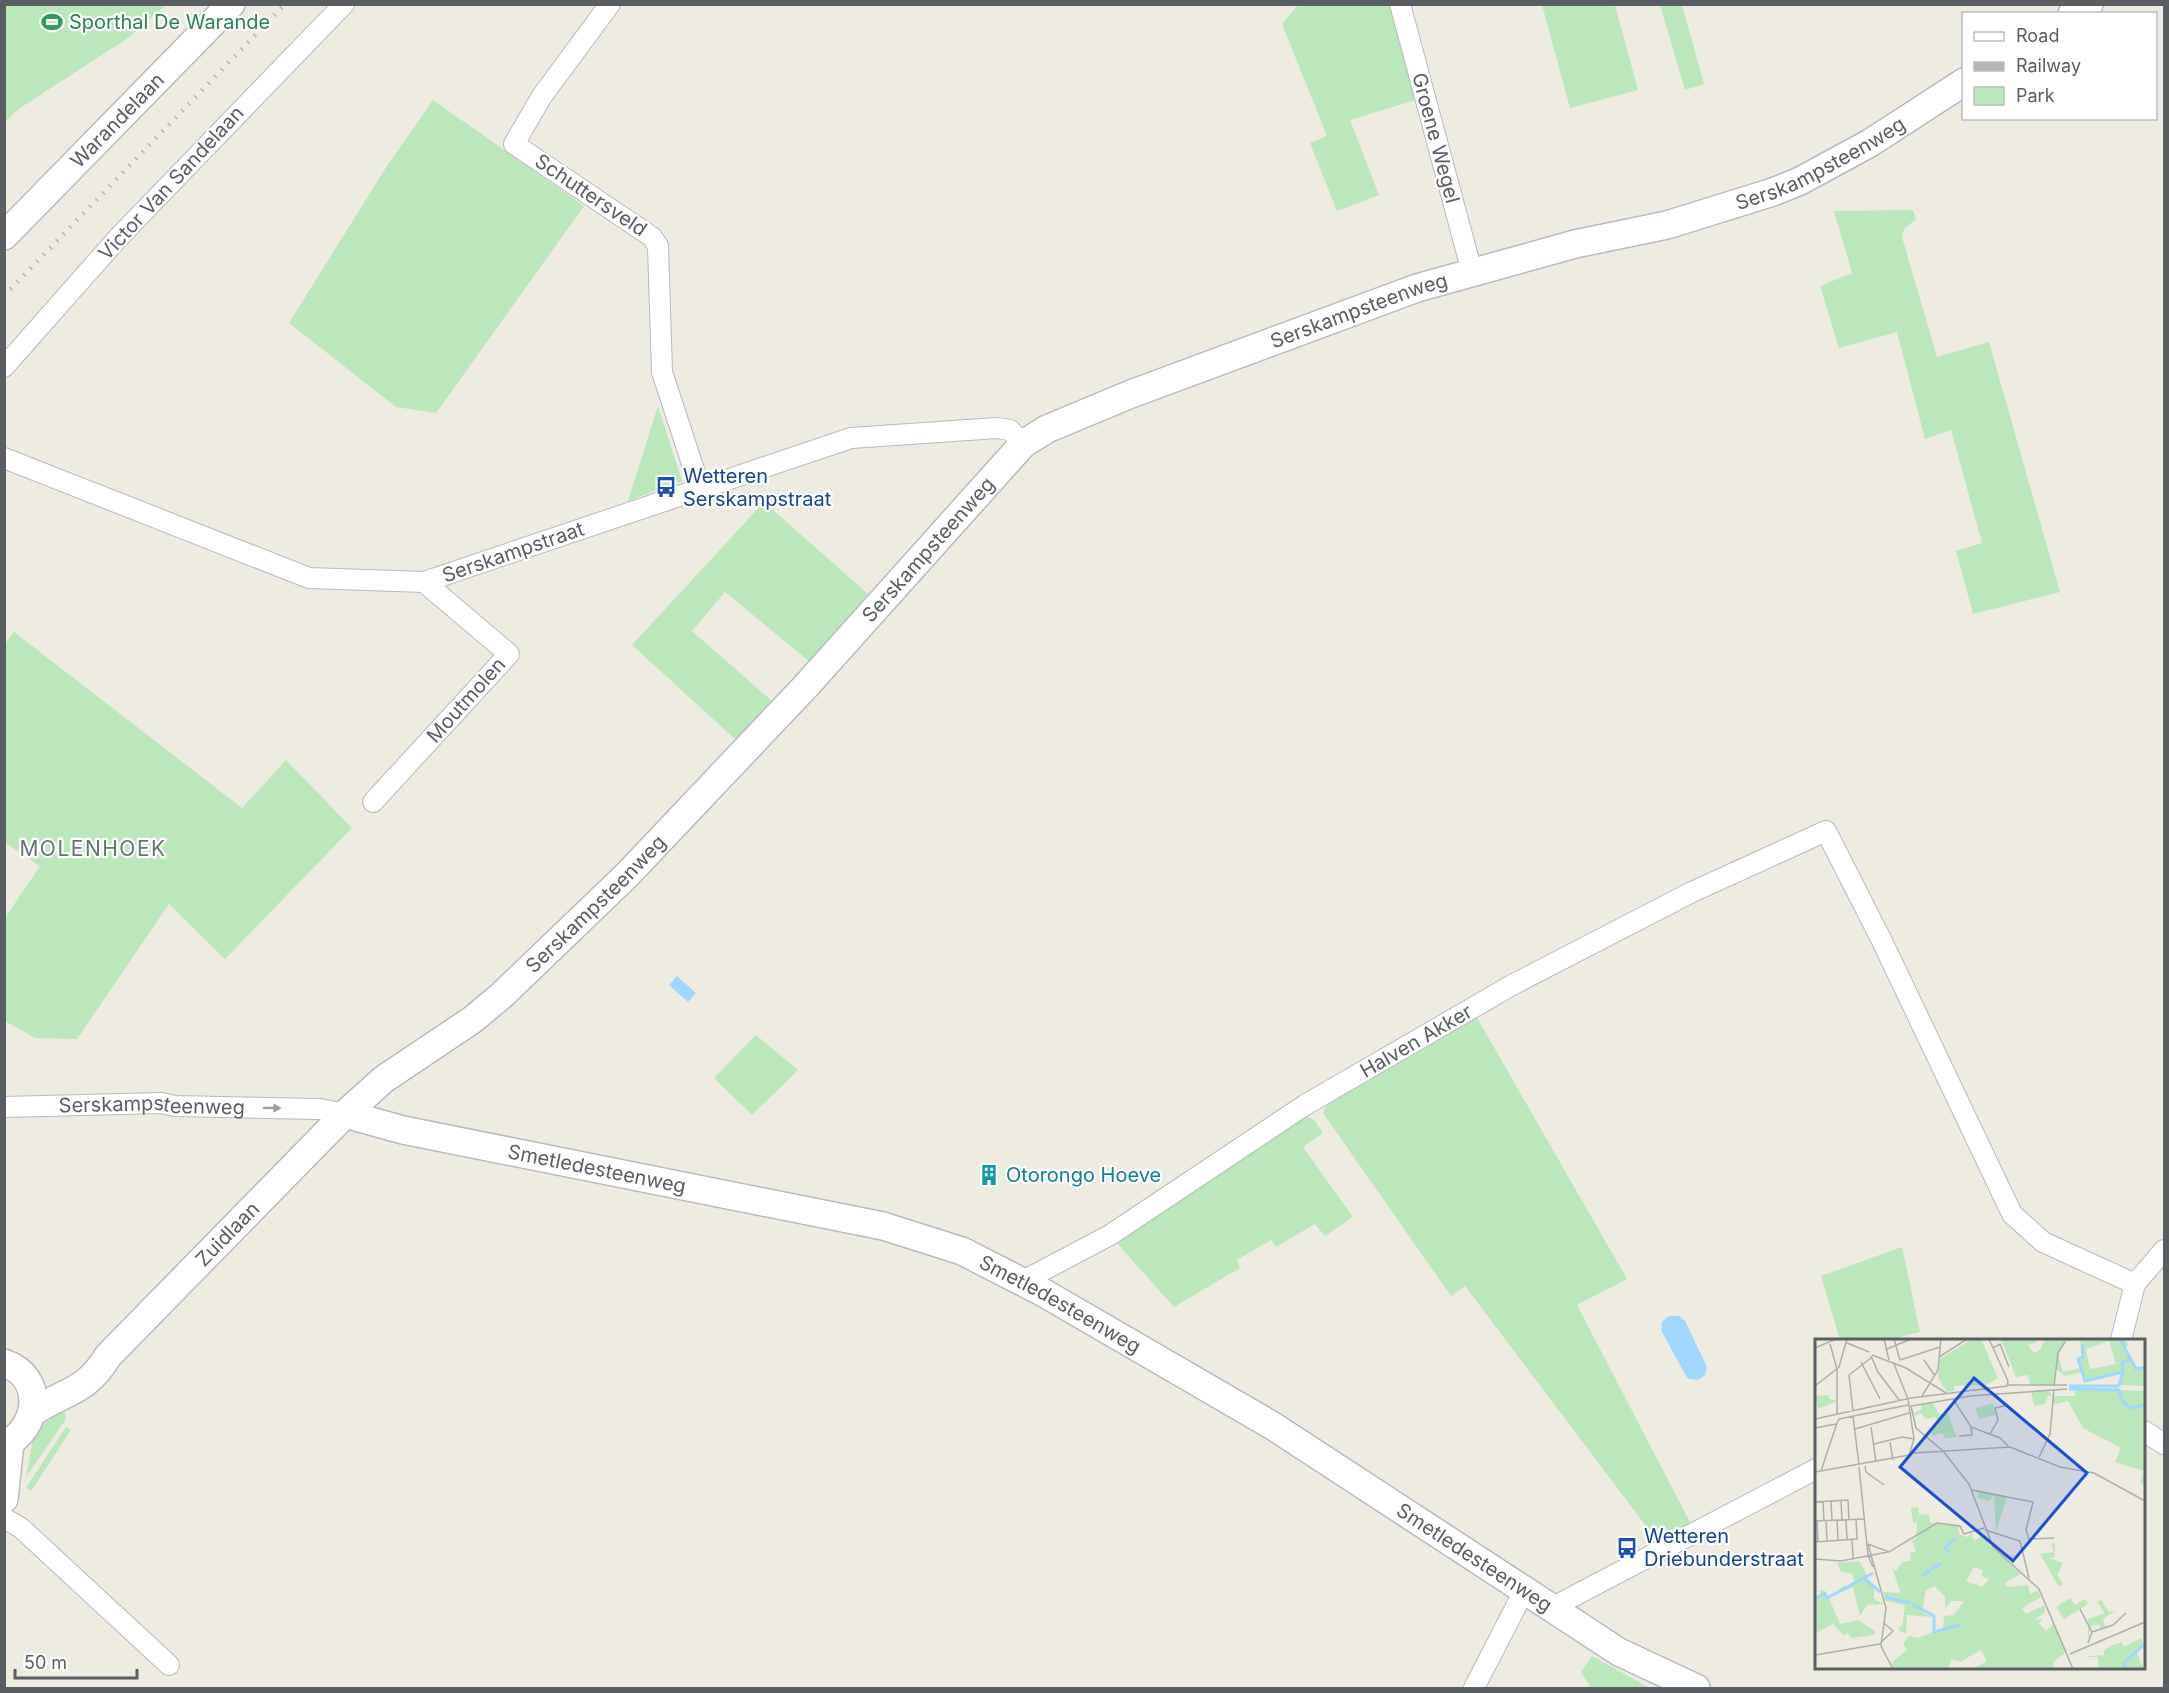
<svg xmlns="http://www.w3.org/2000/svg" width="2169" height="1693" viewBox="0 0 2169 1693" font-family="Inter,sans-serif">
<rect width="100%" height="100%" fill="#eeebe1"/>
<g fill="#bbe8ba">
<path d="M 5,4 L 166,4 L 166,5 L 128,38 L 20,108 L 5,122 Z"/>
<path d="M 1298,5 L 1399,5 L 1422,98 L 1350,120 L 1379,195 L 1337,211 L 1310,143 L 1327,136 L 1282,24 Z"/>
<path d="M 1542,5 L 1615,5 L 1638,90 L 1570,108 Z"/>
<path d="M 1660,5 L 1682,5 L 1704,84 L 1685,90 Z"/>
<path d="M 433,100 L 584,206 L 436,413 L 396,407 L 289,323 L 385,169 Z"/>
<path d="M 1913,210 L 1916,219 L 1904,229 L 1902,237 L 1937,357 L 1989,342 L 2060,592 L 1973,614 L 1956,551 L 1982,543 L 1951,430 L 1925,439 L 1897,332 L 1839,348 L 1820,286 L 1852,273 L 1834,211 Z"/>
<path d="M 658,406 L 682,481 L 628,501 Z"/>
<path d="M 764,502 L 868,594 L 810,662 L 725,592 L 692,631 L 773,702 L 736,740 L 632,645 Z"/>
<path d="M 14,632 L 242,808 L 286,760 L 352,828 L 225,959 L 169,904 L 77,1039 L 35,1038 L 5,1021 L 5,918 L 40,866 L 5,843 L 4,645 Z"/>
<path d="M 1475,1014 L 1627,1279 L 1577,1305 L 1691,1524 L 1658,1542 L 1465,1286 L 1451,1296 L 1323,1113 L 1330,1098 Z"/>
<path d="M 756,1035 L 798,1070 L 752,1115 L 714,1078 Z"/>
<path d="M 1302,1115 L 1314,1120 L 1323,1133 L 1303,1147 L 1353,1217 L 1325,1236 L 1315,1224 L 1276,1247 L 1271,1240 L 1237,1260 L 1240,1268 L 1174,1307 L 1114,1240 Z"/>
<path d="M 1902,1247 L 1920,1332 L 1887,1340 L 1840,1340 L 1821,1276 Z"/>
<path d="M 64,1408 L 66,1419 L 26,1477 L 35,1427 L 40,1420 Z"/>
<path d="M 66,1427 L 71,1430 L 31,1491 L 26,1488 Z"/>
<path d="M 1592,1656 L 1650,1688 L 1591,1688 L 1581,1672 Z"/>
</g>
<g fill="#a0d7ff">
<path d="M 677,976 L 696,993 L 688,1002 L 669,985 Z"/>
<path d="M 1669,1316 L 1679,1316 L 1685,1321 L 1707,1367 L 1705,1375 L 1698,1380 L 1689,1379 L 1686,1376 L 1661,1330 L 1662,1322 Z"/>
</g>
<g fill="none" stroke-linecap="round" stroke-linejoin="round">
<defs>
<g id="street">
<path d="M 610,4 L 542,96 L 514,144 L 652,237 L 658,246 L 662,372 L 700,488"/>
<path d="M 1400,4 L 1472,272"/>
<path d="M 4,367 L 118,238 L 344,4"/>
<path d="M 4,458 L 309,578 L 424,582 L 851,438 L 997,428 L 1010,430 L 1023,444"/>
<path d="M 373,802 L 509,654 L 424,582"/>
<path id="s1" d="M 4,1107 L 161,1103 L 175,1106 L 320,1109 L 345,1114"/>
<path d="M 1023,1281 L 1110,1235 L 1305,1105 L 1512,985 L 1692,892 L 1826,831 L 1882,941 L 2012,1214 L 2043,1242 L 2135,1284"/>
<path d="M 2121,1340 L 2135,1284 L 2164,1250"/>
<path d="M 2144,1431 L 2164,1444"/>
<path d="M 4,1518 L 21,1528 L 169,1665"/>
<path d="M 1553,1607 L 1816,1469"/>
<path d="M 1474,1688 L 1525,1589"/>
</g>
<g id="secondary">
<path d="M 2072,14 L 2089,4"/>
<path id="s2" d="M 4,236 L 231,4"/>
<path id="s3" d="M 345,1114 L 403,1130 L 883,1226 L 962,1251 L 1044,1293 L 1273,1426 L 1619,1652 L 1696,1688"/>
<path d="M 4,1363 C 46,1377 39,1429 4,1445"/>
<path id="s4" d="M 33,1412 C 64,1391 86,1393 108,1356 L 345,1114 L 384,1079 L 472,1020 L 502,995 L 627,875 L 806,686 L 1023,444 L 1047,429 L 1131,394 L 1417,288 L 1575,244 L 1667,225 L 1773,192 L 1800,181 L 1870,143 L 1964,82"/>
<path d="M 4,1499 L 10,1443"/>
</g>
</defs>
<use href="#street" stroke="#b6babf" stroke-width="22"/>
<use href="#secondary" stroke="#b7bbc1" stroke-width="30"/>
<use href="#street" stroke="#fff" stroke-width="20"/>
<use href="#secondary" stroke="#fff" stroke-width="27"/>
<path stroke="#b3b4b4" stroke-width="4.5" stroke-dasharray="1.5 8" stroke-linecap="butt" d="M 4,296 L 285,4"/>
</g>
<defs><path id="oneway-solid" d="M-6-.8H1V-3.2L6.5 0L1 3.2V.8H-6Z" transform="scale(1.5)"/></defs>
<use fill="#9b9ea1" href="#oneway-solid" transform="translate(272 1108) rotate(1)"/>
<defs>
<symbol id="stadium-bare" viewBox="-9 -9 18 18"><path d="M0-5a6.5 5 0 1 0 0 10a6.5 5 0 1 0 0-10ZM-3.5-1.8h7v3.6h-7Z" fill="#2e9e5b" stroke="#fff" stroke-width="2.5" paint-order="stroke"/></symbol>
<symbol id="bus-bare" viewBox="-9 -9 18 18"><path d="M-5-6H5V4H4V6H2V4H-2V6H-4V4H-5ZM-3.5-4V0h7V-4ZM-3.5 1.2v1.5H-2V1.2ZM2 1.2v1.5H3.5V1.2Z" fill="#1a4fb4" stroke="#fff" stroke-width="2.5" paint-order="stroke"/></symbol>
<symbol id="building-bare" viewBox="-9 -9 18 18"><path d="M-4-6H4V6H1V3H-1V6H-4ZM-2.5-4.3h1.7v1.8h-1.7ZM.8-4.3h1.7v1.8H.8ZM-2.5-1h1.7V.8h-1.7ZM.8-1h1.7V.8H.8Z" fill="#0f9aa8" stroke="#fff" stroke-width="2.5" paint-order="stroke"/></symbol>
</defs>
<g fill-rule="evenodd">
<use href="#stadium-bare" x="37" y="7" width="30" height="30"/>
<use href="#bus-bare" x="651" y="472" width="30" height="30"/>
<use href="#building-bare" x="974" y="1160" width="30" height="30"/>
<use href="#bus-bare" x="1612" y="1533" width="30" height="30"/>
</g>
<g text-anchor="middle" stroke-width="4.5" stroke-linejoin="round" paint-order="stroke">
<g font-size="20" fill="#27864d" stroke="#fff" text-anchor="start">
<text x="69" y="29">Sporthal De Warande</text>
</g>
<g font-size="20" fill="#595e63" stroke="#fff">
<text dy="7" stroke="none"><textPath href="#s2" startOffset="162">Warandelaan</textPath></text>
<text transform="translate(1436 138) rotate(75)" y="7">Groene Wegel</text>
<text dy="7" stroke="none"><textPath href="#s4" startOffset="2238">Serskampsteenweg</textPath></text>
<text transform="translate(171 183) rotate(-47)" y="7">Victor Van Sandelaan</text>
<text transform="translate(591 195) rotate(34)" y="7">Schuttersveld</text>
<text dy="7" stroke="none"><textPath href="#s4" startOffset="1752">Serskampsteenweg</textPath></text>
<text dy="7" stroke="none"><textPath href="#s4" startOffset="1248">Serskampsteenweg</textPath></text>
<text transform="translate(513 552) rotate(-19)" y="7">Serskampstraat</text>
<text transform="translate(466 700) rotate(-48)" y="7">Moutmolen</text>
<text dy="7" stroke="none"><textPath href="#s4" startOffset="762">Serskampsteenweg</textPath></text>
<text transform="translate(1416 1041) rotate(-30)" y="7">Halven Akker</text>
<text dy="7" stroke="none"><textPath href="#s1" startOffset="148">Serskampsteenweg</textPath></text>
<text dy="7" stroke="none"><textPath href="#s3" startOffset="258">Smetledesteenweg</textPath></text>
<text dy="7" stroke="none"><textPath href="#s4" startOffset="266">Zuidlaan</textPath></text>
<text dy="7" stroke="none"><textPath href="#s3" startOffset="744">Smetledesteenweg</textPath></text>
<text dy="7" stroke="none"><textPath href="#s3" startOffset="1230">Smetledesteenweg</textPath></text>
</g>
<g font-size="20" fill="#164399" stroke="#fff" text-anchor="start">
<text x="683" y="483">Wetteren<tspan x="683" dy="23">Serskampstraat</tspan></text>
<text x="1644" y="1543">Wetteren<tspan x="1644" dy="23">Driebunderstraat</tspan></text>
</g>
<g font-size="20" fill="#0d838f" stroke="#fff" text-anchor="start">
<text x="1006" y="1182">Otorongo Hoeve</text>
</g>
<g font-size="21" letter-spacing="1.5" fill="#6a7075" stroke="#fff">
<text x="93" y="856">MOLENHOEK</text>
</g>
</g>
<g transform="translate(1815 1339)">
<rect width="330" height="330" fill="#eeebe1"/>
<path d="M 157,0 L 166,0 L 183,39 L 171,46 L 139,47 L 139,52 L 132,53 L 123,39 L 125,20 ZM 186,0 L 221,0 L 221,4 L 213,6 L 219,14 L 225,11 L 230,0 L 263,0 L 249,4 L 243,15 L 248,33 L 266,29 L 263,20 L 268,18 L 268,9 L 264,0 L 311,0 L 313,7 L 309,9 L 315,20 L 322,30 L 330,28 L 330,47 L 304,46 L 308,34 L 270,42 L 267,33 L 250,37 L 241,30 L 239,46 L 215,46 L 213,36 L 201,38 ZM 294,2 L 301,25 L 275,30 L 271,10 ZM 253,49 L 330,52 L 330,147 L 325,143 L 329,132 L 300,123 L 306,109 L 268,89 L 253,62 L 237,66 L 238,57 L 233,57 L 230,65 L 219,67 L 216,52 L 233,51 L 238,57 L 260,57 L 260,50 ZM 14,56 L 14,60 L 22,62 L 3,70 L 0,57 ZM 117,63 L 124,75 L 132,73 L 142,98 L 129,99 L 128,94 L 118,97 L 114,89 L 123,86 L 121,78 L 111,80 L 106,74 L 100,77 L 99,74 L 107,70 L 105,65 ZM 178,64 L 181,76 L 164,80 L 160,69 ZM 163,153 L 192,157 L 181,193 L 179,156 L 174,162 L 163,159 ZM 103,168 L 104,176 L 114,175 L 115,184 L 143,187 L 144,195 L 152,198 L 158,194 L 157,199 L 160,201 L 170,195 L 175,206 L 206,235 L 190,244 L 192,248 L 213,246 L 215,255 L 223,251 L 226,258 L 207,269 L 211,275 L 230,266 L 230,273 L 219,281 L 227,280 L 224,284 L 231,292 L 238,285 L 252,312 L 239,323 L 238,330 L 157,330 L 172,322 L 166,311 L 145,323 L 137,320 L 132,330 L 80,330 L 76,324 L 92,311 L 88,304 L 94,297 L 103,299 L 128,289 L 129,277 L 139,276 L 149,262 L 136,262 L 130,270 L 130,258 L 120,247 L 111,251 L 107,273 L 117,278 L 92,276 L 91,295 L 83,291 L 85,286 L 87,289 L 90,266 L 71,262 L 68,253 L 86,254 L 77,229 L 81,232 L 87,223 L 96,222 L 95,214 L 101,212 L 97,202 L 101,199 L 102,184 L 98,184 L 96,169 ZM 159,228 L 168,231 L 166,237 L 174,240 L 167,248 L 151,242 ZM 240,204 L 240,218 L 234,219 L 248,224 L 242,236 L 248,245 L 244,248 L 225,215 L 239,213 L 236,205 ZM 44,222 L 53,238 L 50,240 L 59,248 L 59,260 L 69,265 L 52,266 L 45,277 L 38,248 L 14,259 L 25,285 L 43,281 L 60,292 L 59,296 L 37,299 L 32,294 L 29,297 L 18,285 L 0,294 L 0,259 L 6,255 L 4,252 L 8,251 L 12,259 L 29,247 L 40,246 L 37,234 L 26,233 L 22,224 ZM 255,259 L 260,266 L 270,260 L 273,265 L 249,280 L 241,268 ZM 286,261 L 294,273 L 301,271 L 288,280 L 290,288 L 286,290 L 284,285 L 276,287 L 273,302 L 273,280 L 290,274 L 282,263 ZM 326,299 L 329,306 L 322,314 L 329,330 L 284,330 L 283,318 L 267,318 L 289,316 L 289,311 L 298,306 L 307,303 L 309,308 Z" fill="#bbe8ba" fill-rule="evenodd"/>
<path fill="none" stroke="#a0d7ff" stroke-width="3" d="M 305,0 L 321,30 L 330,28M 267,5 L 268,18 L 263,20 L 270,42 L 308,33 L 304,46M 308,33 L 307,24 L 316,20M 254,47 L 304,47M 254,50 L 304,51 L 308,63 L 317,69 L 330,66M 134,214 L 130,208 L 141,200M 106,237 L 126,224M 49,239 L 65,253M 70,258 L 95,264M 0,259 L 10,254 L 12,259 L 58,234M 97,265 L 119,277 L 119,293 L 146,286M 310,330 L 310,323 L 329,306"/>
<path fill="none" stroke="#aeafab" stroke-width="1.5" d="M 69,0 L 74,21M 79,0 L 85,21M 32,4 L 54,13M 15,5 L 22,30 L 22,75M 0,9 L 21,0M 178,9 L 185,5 L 194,28M 72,10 L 96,0M 57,16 L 91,29 L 131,54M 56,17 L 63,33 L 85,62M 124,18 L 152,0M 85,21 L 125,8M 109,21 L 120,37M 46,23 L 65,60M 79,25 L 93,60M 34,36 L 38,72M 34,36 L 56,19M 193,46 L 252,46M 0,47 L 24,28 L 32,0M 239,47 L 243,14 L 250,3M 252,50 L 155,57 L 96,67 L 101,89 L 128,112 L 154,145 L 178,208 L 224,250 L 258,330M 107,57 L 123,31 L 126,0M 138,60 L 156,88 L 185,99 L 193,107M 38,77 L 44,126M 0,80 L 96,59 L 192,47 L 193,42 L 174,0M 22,84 L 24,80 L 93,66M 56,88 L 61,123M 0,89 L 21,85M 40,90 L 94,74M 175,95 L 183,81 L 180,69 L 193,66M 144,97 L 157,96 L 156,88M 75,103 L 78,121M 59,105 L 87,98 L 99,100M 99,114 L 195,108 L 245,128 L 279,134 L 330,162M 224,118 L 235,95 L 239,50M 50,127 L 51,133 L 69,146M 44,128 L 53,216 L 58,228M 6,132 L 22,84M 0,133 L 94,116 L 99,100 L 93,60M 157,151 L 218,163 L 211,191 L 214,200M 16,162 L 17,181M 26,162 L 27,181M 0,163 L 33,161 L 34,181M 8,163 L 9,182M 22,181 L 23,201M 31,181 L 32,200M 0,182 L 50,180M 2,182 L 3,202M 11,182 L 12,201M 170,191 L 205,202 L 214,239M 37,200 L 38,219M 214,200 L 239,199M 0,203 L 42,200 L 41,180M 53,205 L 74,213 L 122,184 L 145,187 L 149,195 L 169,189M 53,205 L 71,269 L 66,307 L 78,330M 0,220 L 26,222 L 73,213M 265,270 L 277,293 L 273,304M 277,293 L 298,286 L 311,274M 65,304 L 78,292 L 69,284M 255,315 L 330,283M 0,316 L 65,305"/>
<path fill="#1d4ed8" fill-opacity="0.15" stroke="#1d4ed8" stroke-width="3" d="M 159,39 L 272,134 L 198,222 L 85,128 Z"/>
<rect width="330" height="330" fill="none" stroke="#595e63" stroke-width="3"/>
</g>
<rect width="2169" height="1693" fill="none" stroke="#595e63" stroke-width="12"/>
<rect x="1962" y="12" width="195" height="108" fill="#ffffff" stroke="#bdbfc1" stroke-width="1.5"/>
<rect x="1974" y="32" width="30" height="9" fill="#ffffff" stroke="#bdbfc1" stroke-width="1.5"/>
<text x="2016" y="42" font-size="18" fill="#595e63">Road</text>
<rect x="1974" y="62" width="30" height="9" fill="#b3b4b4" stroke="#bdbfc1" stroke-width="1.5"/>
<text x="2016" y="72" font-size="18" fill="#595e63">Railway</text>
<rect x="1974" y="87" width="30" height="18" fill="#bbe8ba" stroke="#bdbfc1" stroke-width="1.5"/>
<text x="2016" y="102" font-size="18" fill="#595e63">Park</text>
<path d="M15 1669v9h122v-9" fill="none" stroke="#595e63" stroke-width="3"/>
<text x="24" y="1669" font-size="18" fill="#595e63" stroke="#ffffff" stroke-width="4.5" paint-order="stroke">50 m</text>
</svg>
